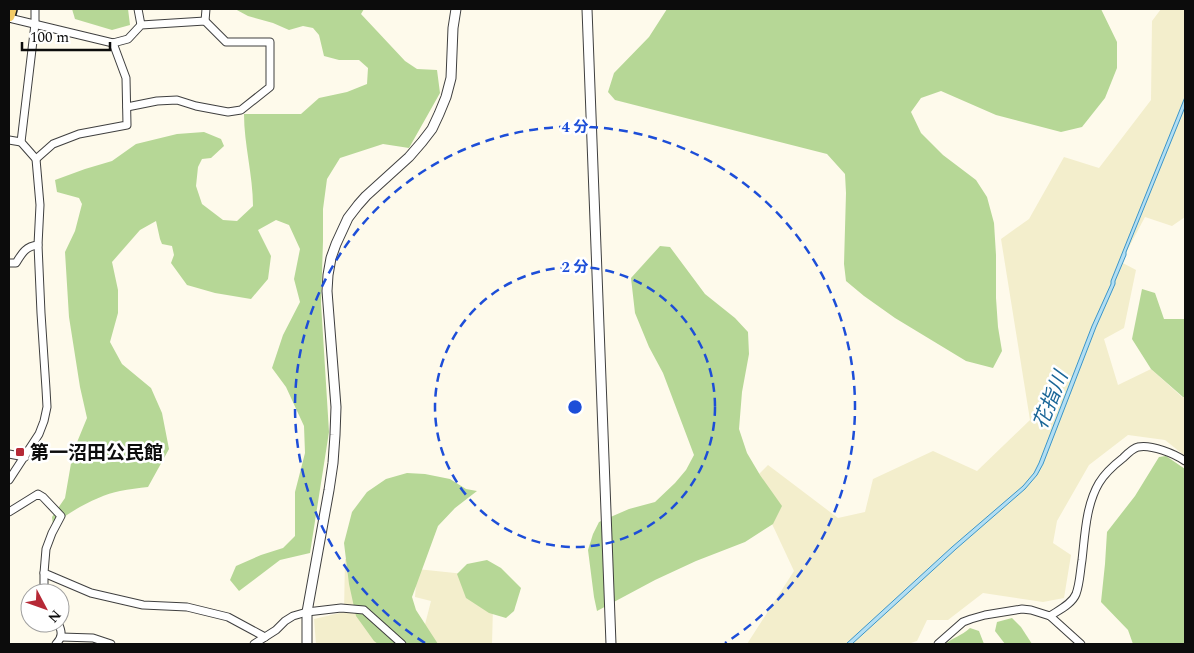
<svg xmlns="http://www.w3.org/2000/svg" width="1194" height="653" viewBox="0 0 1194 653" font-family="Spectral,'Noto Sans JP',serif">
<rect width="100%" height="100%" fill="#fefaeb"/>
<g fill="#f3eecc">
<path d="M 1161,9 L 1185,9 L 1185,217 L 1172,226 L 1145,217 L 1121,262 L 1136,270 L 1124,328 L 1104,339 L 1118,385 L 1151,369 L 1182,397 L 1185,397 L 1185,456 L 1165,440 L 1128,435 L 1089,465 L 1057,521 L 1053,543 L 1071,555 L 1064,598 L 1043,602 L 983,593 L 948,620 L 927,620 L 917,641 L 908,644 L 747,644 L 794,571 L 752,481 L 768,465 L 838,518 L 865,512 L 873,479 L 933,451 L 977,471 L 1030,420 L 1001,239 L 1029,219 L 1064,157 L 1099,168 L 1151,100 L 1152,21 Z"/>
<path d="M 345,559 L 367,563 L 388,644 L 316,644 L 314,619 L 344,612 Z"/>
<path d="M 417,569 L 474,575 L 493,607 L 492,644 L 420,644 L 431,601 L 415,597 Z"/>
</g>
<g fill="#b6d796">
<path d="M 72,9 L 128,9 L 130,25 L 112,30 L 75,19 Z"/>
<path d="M 235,9 L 364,9 L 361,14 L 405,61 L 417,69 L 437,70 L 440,93 L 409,148 L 383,144 L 340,158 L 327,179 L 323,209 L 323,241 L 321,303 L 329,432 L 310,553 L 280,560 L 239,591 L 230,580 L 236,566 L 261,555 L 283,548 L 295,536 L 295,492 L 305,453 L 304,426 L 286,387 L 272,368 L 283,335 L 300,302 L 294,279 L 300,249 L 289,225 L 276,220 L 258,230 L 271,256 L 268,279 L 251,299 L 215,293 L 187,285 L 171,263 L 174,255 L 172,246 L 162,244 L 160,239 L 156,221 L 140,230 L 112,262 L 118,290 L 118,313 L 110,342 L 122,364 L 151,388 L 162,413 L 169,449 L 148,487 C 139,488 129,489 120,491 C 99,495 70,511 53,525 L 52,517 L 65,498 L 73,452 L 87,418 L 80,387 L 69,317 L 65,252 L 75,231 L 82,204 L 79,198 L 57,192 L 55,180 L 85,169 L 112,161 L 136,144 L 177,134 L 204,132 L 221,139 L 224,146 L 211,158 L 202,159 L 198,167 L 196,186 L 202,204 L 223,220 L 237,221 L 253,206 C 253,175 244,145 244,114 L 301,114 L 319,98 L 347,92 L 367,84 L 368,68 L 359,60 L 339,60 L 324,56 L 319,35 L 313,28 L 303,26 L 289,30 L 273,23 L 248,16 Z"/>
<path d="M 667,9 L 1101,9 L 1117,42 L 1117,68 L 1105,98 L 1082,127 L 1061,132 L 996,115 L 941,91 L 921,98 L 911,112 L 921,133 L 943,155 L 976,180 L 987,197 L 994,223 L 996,255 L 996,298 L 998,327 L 1002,351 L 993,368 L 966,361 L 895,318 L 864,296 L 846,281 L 844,264 L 846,193 L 845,174 L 827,154 L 615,100 L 608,92 L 614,73 L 649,37 Z"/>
<path d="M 660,246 L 670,247 L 705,294 L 735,318 L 748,332 L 749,354 L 742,392 L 739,429 L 747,453 L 760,475 L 782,506 L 773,524 L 745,542 L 696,561 L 655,580 L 597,611 L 594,597 L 588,550 L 593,534 L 599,522 L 629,509 L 655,502 L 675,483 L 686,470 L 694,455 L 663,373 L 649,347 L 635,313 L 631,278 Z"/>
<path d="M 1142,289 L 1155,293 L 1164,319 L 1185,319 L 1185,397 L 1183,397 L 1151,369 L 1132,339 Z"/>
<path d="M 1166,456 L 1185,469 L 1185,644 L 1133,644 L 1128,630 L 1101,602 L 1105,564 L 1107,532 L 1135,496 L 1159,457 Z"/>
<path d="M 407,473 L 425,474 L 450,479 L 466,489 L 477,491 L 455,508 L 438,526 L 412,597 L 416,610 L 438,644 L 378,644 L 374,641 L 356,616 L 349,584 L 344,543 L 352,512 L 367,492 L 386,479 Z"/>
<path d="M 487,560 L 501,568 L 521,588 L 514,611 L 506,618 L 489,613 L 466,598 L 457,574 L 467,564 Z"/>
<path d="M 1012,618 L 1021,627 L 1032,644 L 1005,644 L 995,631 L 997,622 Z"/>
<path d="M 970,628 L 979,631 L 984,644 L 945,644 C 954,637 961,636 970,628 Z"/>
</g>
<path fill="#b2def3" stroke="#3c96c8" d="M 1185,97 L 1185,107 L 1126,252 L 1126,255 L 1115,281 L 1115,284 L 1096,327 L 1043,464 L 1037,475 L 1025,489 L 956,549 L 852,644 L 846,644 L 952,547 L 1023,486 L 1034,473 L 1039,463 L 1092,326 L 1111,284 L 1111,281 Z"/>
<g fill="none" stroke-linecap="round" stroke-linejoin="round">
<defs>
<g id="minor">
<path d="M 138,9 L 141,25"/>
<path d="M 9,18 L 113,43 L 128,39 L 141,25 L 205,21 L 226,42 L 270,42 L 270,87 L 241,110 L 228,112 L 196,106 L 177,100 L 157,101 L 127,107"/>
<path d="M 205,21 L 206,9"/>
<path d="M 9,140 L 21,142"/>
<path d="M 36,159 L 53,144 L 79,134 L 127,125 L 126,78 L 113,43"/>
<path d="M 9,263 L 16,263 C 22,253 26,246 38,245"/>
<path d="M 9,454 L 25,457"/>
<path d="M 9,480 L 39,434 L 44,421 L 47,407 L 46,389 L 41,313 L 38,245 L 40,205 L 36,159 L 21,142 L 35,24 L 35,9"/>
<path d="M 9,512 L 38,494 L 43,497 L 61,516 L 52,533 L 46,549 L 44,573 L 91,593 L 143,605 L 187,607 L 228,617 L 265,637"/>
<path d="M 44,573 L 44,590 L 45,593"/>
<path d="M 1050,616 C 1059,610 1072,604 1076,594 C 1080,583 1080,572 1082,560 C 1085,534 1086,505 1099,483 C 1105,473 1114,465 1123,458 C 1127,454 1133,448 1138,447 C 1151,444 1175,454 1185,461"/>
<path d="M 61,637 L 93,638 L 111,644"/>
<path d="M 56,644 C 63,637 62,631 58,623"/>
<path d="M 254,644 L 276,630 L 285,621 L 293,616 L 307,612 L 341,608 L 364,610 L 402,644"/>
<path d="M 938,644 L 963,622 L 971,619 L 985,615 L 1022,609 L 1031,610 L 1050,616 L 1081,644"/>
</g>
<g id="tertiary">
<path d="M 587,9 L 611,644"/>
<path d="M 307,644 L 307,612 L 329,490 L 333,463 L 335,435 L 336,407 L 327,291 L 328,275 L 331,258 L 336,244 L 348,218 L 358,205 L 366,196 L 409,157 L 422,142 L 432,129 L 439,114 L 446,97 L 451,78 L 453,28 L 456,9"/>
</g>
<path id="primary" d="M 9,16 L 11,9"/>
</defs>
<use href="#minor" stroke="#3f3f3f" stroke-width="9"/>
<use href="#tertiary" stroke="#3f3f3f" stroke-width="11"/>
<use href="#primary" stroke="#1d1d1d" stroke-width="14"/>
<use href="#minor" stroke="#fff" stroke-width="7"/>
<use href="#tertiary" stroke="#fff" stroke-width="9"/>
<use href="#primary" stroke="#f3cb66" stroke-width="11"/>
</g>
<g fill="none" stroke="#1d4ed8" stroke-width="2.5" stroke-dasharray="9 6">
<circle cx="575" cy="407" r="140"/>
<path d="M425 643A280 280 0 1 1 725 643"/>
</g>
<rect fill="#b62936" stroke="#fff" stroke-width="2" x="15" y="447" width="10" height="10" rx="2.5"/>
<g text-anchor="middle" stroke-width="5" stroke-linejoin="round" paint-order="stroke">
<g font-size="19" font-weight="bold" fill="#0c0c0c" stroke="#fff" text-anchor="start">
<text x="30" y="459">第一沼田公民館</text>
</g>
<g font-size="20" font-style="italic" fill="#1a6698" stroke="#fff">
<text transform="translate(1050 400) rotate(-68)" y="7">花指川</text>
</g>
</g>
<circle cx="575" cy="407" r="8" fill="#1d4ed8" stroke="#fff" stroke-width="2.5"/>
<g font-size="15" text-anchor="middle" font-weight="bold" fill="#1d4ed8" stroke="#fff" stroke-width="5" stroke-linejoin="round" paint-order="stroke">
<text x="575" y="132">4 分</text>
<text x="575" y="272">2 分</text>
</g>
<rect width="1194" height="653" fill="none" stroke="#0c0c0c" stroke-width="20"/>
<g transform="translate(45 608) rotate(131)"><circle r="24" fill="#ffffff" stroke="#9e9e9e"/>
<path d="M0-4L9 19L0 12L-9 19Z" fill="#b62936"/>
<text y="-8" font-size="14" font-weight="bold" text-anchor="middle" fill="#0c0c0c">N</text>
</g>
<path d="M22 42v8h88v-8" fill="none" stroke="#0c0c0c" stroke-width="2.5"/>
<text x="30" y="42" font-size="15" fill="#0c0c0c" stroke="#ffffff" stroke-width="4" paint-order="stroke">100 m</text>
</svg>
